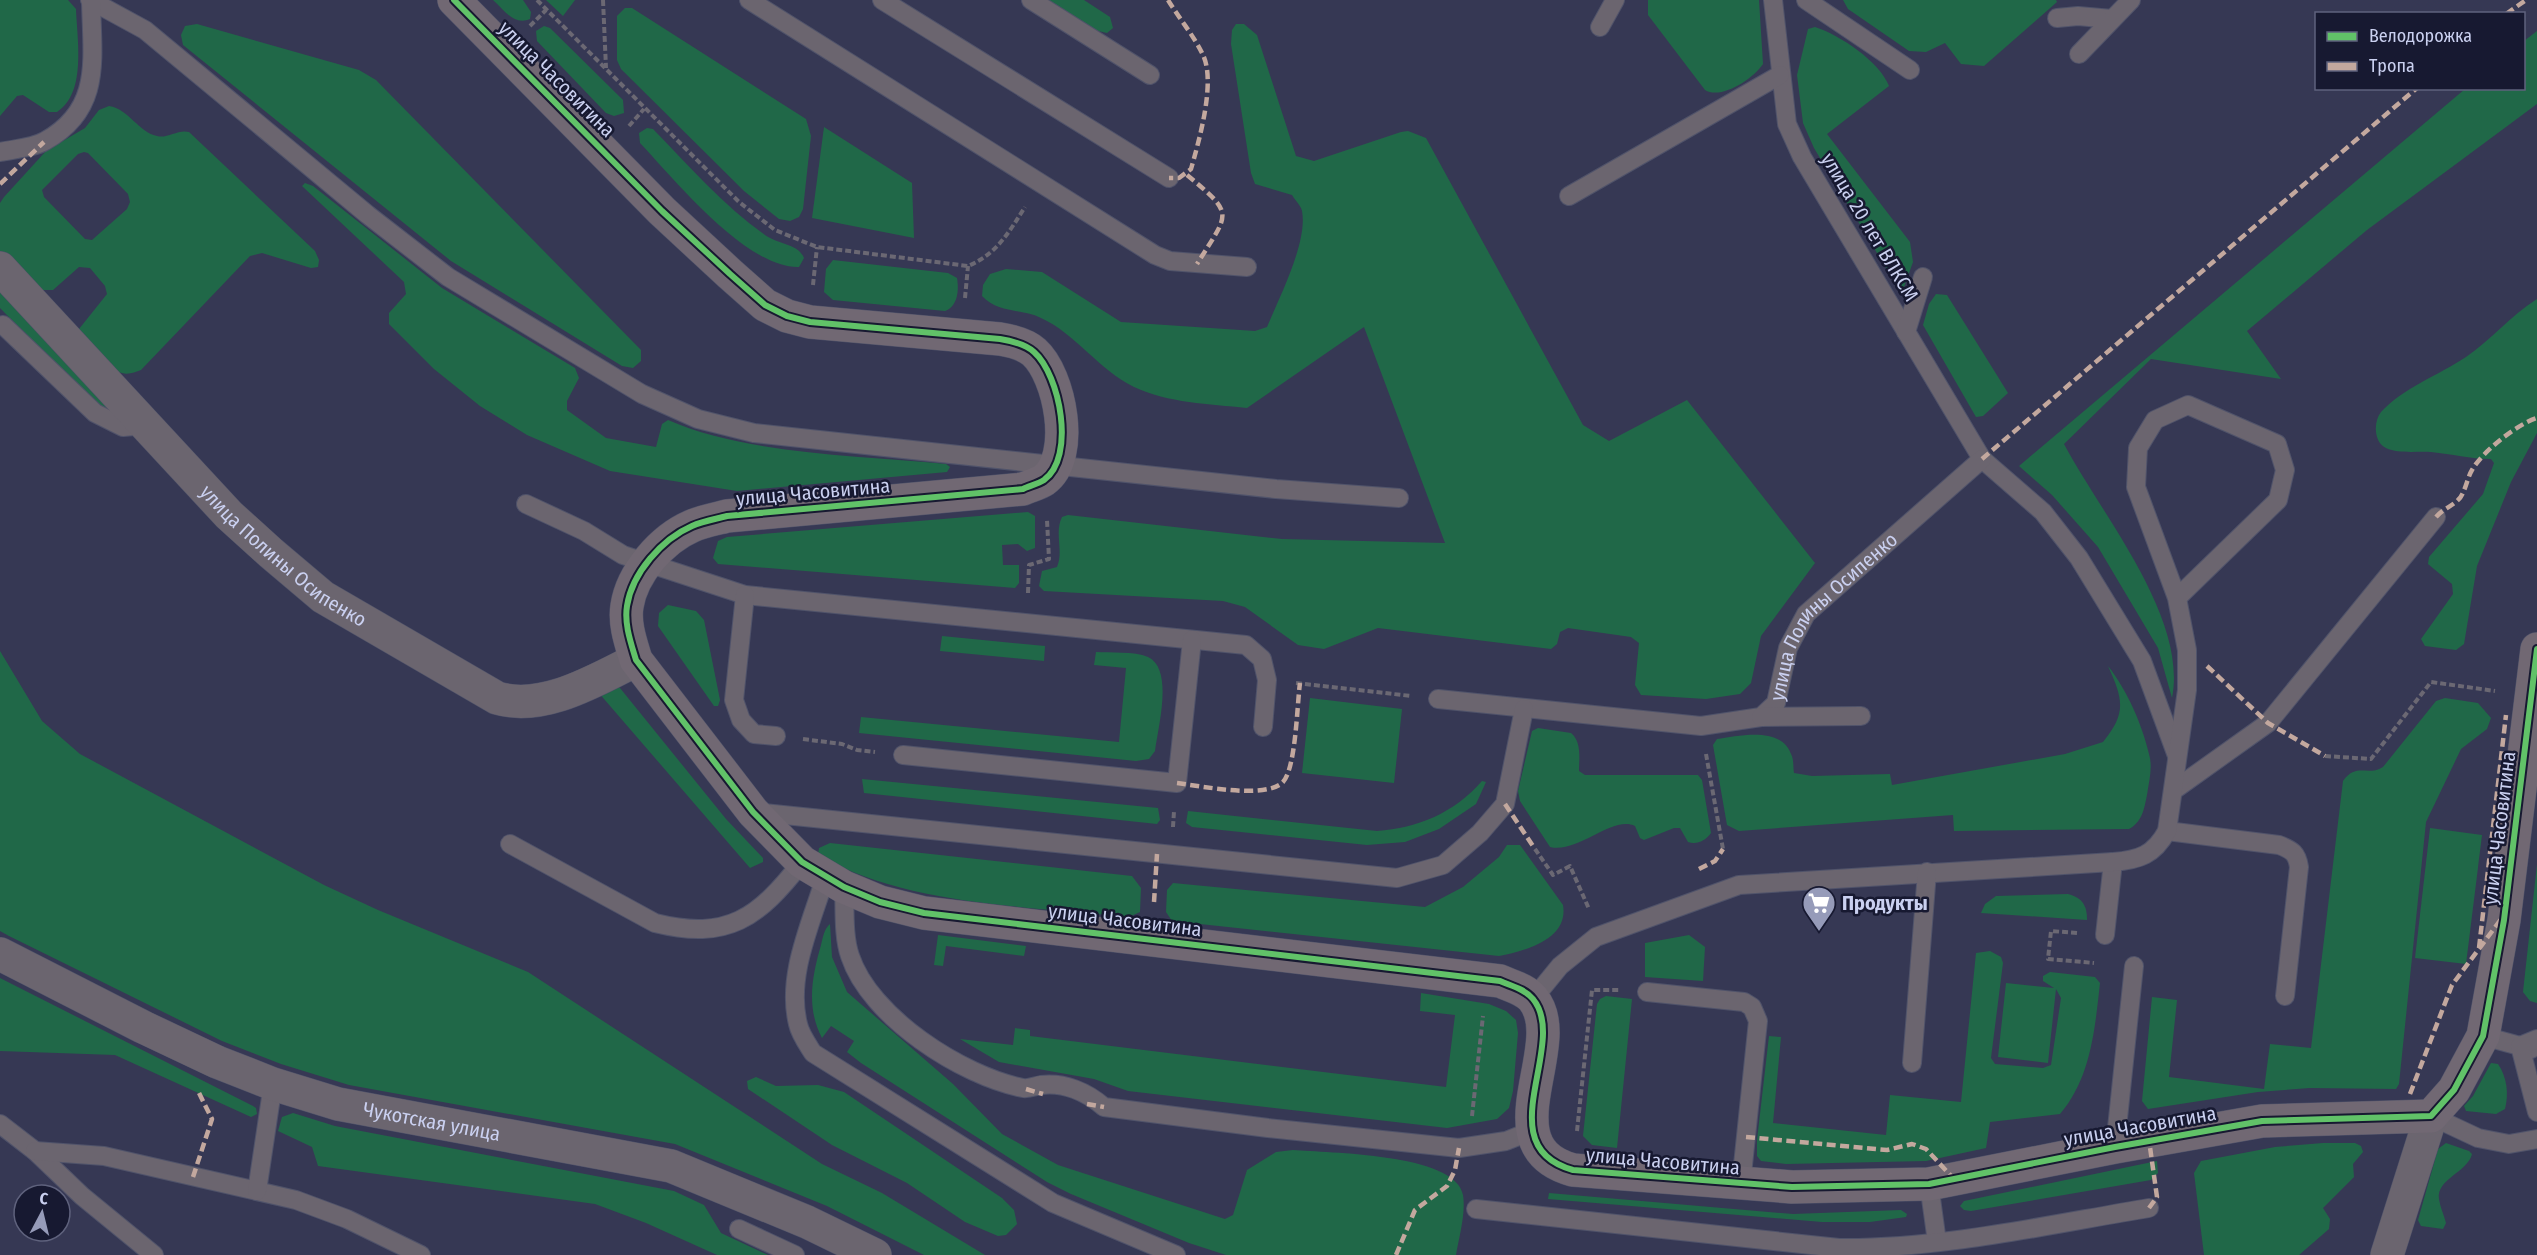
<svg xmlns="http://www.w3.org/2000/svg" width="2537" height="1255" viewBox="0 0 2537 1255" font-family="'Fira Sans Condensed',sans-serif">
<rect width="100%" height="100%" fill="#363854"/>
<g fill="#206848" fill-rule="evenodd">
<path d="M 0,0 L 68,0 L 76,9 C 77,39 87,93 57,112 L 49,112 L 23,95 L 17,96 L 0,116 Z"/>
<path d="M 493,0 L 523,0 L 531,12 L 530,19 C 514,26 504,10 493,0 Z"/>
<path d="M 546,0 L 575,0 L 563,16 Z"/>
<path d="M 1046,0 L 1084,0 L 1110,17 L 1113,28 L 1107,33 L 1094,30 Z"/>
<path d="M 1648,0 L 1759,0 L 1763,64 C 1753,79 1721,100 1705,90 L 1648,15 Z"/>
<path d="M 1843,0 L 2056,0 L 2057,2 L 1984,66 L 1961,64 L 1945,43 L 1926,52 L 1909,51 L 1848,9 Z"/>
<path d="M 625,8 L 632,8 L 806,119 L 811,136 L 803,209 L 799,217 L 790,221 L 779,219 L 744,191 L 621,69 L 617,60 L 617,16 Z"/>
<path d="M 197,24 L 359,70 L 376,80 L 641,350 L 641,361 L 633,368 L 622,366 L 451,261 L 183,45 L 181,35 L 185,26 Z"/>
<path d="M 1236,24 L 1244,24 L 1257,35 L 1296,156 L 1314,161 L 1401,132 L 1408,131 L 1426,138 L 1583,425 L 1609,441 L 1687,400 L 1815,563 L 1761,636 L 1751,683 L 1740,694 L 1706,699 L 1641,695 L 1635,685 L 1639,643 L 1631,637 L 1568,628 L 1560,632 L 1557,644 L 1551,649 L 1378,628 L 1324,649 L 1298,645 L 1245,607 L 1223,601 L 1044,591 L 1039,586 L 1042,571 L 1057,567 C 1064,551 1054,533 1062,517 L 1068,515 L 1282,539 L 1445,543 L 1364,327 L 1247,408 C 1209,404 1168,403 1134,387 C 1099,370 1076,334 1041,318 C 1021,308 999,314 982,296 L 983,285 L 990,274 L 1006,269 L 1042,272 L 1121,322 L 1255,331 L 1267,327 C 1279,298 1308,242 1302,211 C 1301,206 1295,200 1292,195 L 1255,184 L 1251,173 L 1231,44 L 1232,30 Z"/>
<path d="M 544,26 L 550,28 L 623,100 L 624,113 L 614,116 L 606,113 L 537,41 L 536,31 Z"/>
<path d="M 1815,27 C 1840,35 1880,62 1889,86 L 1827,134 L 1910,242 L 1913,262 L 1904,287 L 1898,288 L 1814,148 L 1803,123 L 1797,75 L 1808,29 Z"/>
<path d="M 2537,31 L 2537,104 L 2367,230 L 2247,331 L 2281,379 L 2151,359 L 2064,444 C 2101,514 2188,617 2172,698 L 2158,648 L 2098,547 L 2052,495 L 2019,466 L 2465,89 L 2524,88 L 2524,41 Z"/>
<path d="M 109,106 C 129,109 138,132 157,136 C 167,139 178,129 189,132 L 315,251 L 319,260 L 318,267 L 311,268 L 262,253 L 250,256 L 141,370 C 135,372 129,375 122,373 C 107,371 82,344 79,329 L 107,294 L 105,286 L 90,268 L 79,267 L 53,290 L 37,290 L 0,254 L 0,203 L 4,197 L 46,151 L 85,128 L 99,110 ZM 84,152 L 88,153 L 128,194 L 130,202 L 127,209 L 92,240 L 85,239 L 44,197 L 42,190 L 78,154 Z"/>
<path d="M 824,127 L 912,183 L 914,238 L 812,218 Z"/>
<path d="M 647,128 L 653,129 C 689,166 723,205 765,235 C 777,244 799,244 804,258 L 799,267 C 747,269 674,179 640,143 L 639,133 Z"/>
<path d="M 305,183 L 313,186 L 442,288 L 575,368 L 579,378 L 567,401 L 567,410 L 606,438 L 656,447 L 662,424 L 668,420 C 748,455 858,455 946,464 L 950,467 L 947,472 L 737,491 L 610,471 L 527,435 L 480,406 L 434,369 L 389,324 L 389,313 L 406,294 L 404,282 L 302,186 Z"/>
<path d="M 833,260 L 948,273 L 957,278 C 959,290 958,306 945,311 L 833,300 L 824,292 L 826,269 Z"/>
<path d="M 0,281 L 120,418 L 96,405 L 0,308 Z"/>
<path d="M 1936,294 L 1947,295 L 2008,393 L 1983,416 L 1976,417 L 1923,325 L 1929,304 Z"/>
<path d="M 2537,299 L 2537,433 L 2511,482 L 2477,566 L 2464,644 L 2456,650 L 2425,646 L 2421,639 L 2453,594 L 2452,584 L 2428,564 L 2429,557 L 2483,494 L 2494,463 L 2491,459 C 2470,459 2452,454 2431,452 C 2417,451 2399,454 2386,448 C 2374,443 2373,422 2381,412 C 2403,388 2439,375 2466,357 C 2491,340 2511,315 2537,299 Z"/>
<path d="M 1028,512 L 1035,516 L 1035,548 L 1027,551 L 1018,544 L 1002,545 L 1003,565 L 1019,565 L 1019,583 L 1015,588 L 718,564 L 713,558 L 718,541 L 727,537 Z"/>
<path d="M 668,605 L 696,611 L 704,620 L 720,700 L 718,706 L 714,706 L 658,626 L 659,613 Z"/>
<path d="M 942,636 L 1045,646 L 1044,661 L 940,651 Z"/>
<path d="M 0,651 L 42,721 L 80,754 L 324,885 L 378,910 L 528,972 L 822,1164 L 882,1193 L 985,1255 L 924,1255 L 827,1206 L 675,1144 L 349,1085 L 281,1064 L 222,1041 L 9,936 L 0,931 Z"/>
<path d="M 1096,652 C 1110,653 1134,651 1148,657 C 1174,669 1158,727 1155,751 L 1149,759 L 1136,761 L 859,733 L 861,717 L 1119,742 L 1126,668 L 1094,665 Z"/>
<path d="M 2108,666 C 2127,690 2142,724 2149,754 C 2153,767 2149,781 2147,795 C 2144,810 2142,822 2129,829 L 1954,831 L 1953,815 L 1739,831 L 1727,825 L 1713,745 L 1717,739 C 1739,736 1781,726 1791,754 C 1794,759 1793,767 1794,773 L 1812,776 L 1890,774 L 1892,785 L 2065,754 L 2103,742 C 2127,713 2123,699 2108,666 Z"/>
<path d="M 613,684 L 620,688 L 726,819 L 763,858 L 763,862 L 750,868 L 598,692 Z"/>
<path d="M 1310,698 L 1402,709 L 1394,783 L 1302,773 Z"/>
<path d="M 2445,698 L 2478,703 L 2491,718 L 2487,729 L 2461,749 L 2426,822 L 2399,1084 L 2396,1089 L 2310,1088 L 2258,1092 L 2148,1109 L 2142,1101 L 2152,997 L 2177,1000 L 2169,1077 L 2264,1089 L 2270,1044 L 2311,1048 L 2343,781 C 2357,762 2367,777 2383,767 L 2436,701 Z"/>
<path d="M 1538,728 L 1571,733 C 1582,742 1579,759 1579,771 L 1585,775 L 1698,775 L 1702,780 L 1711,833 C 1705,841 1697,845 1688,842 L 1680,828 L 1674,828 L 1644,840 L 1640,838 L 1635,826 C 1612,815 1578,854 1550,847 L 1520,801 L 1518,791 L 1532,731 Z"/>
<path d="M 862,779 L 1158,808 L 1160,820 L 1157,824 L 864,793 Z"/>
<path d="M 1482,781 L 1486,782 L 1476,804 L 1439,829 L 1405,842 L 1367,845 L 1192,827 L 1186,823 L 1188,811 L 1377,831 C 1418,828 1454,813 1482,781 Z"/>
<path d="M 2430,828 L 2482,835 L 2466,964 L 2415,958 Z"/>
<path d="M 830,843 L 1132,876 L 1141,888 L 1140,912 L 1129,917 C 1029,906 906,906 818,855 L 819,848 Z"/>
<path d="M 1507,845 L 1520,845 L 1563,905 C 1569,939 1525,951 1499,956 L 1172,921 L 1166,912 L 1167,890 L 1173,883 L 1425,907 L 1463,887 L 1499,857 Z"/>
<path d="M 2537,864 L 2537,1003 L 2530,1001 L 2523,992 Z"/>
<path d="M 2068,894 C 2083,898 2087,906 2087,920 L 1981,913 L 1985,904 L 1996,896 Z"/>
<path d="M 830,924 L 832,957 L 847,992 L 953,1084 L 1002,1134 L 1058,1165 L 1225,1219 L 1233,1215 L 1247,1170 L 1276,1152 L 1293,1150 C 1327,1153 1456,1153 1463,1195 C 1466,1213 1459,1237 1456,1255 L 1226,1255 L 1189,1243 L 1071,1194 L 1047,1182 L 861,1063 L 847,1052 L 854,1041 L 831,1026 L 822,1038 C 806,1008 812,976 821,945 C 823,937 824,929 830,924 Z"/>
<path d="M 938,935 L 1026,946 L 1024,956 L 946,946 L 943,966 L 934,965 Z"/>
<path d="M 1689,935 L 1705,947 L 1703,981 L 1645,977 L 1645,943 Z"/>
<path d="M 1990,951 L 2001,957 L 2003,963 L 1991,1058 L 1995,1064 L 2043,1068 L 2051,1065 L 2061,998 L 2056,989 L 2048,1063 L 1998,1057 L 2006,983 L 2054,988 L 2043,981 L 2043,976 L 2050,972 L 2095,977 L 2100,983 C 2095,1028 2091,1078 2060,1114 L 1990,1122 L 1986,1148 L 1926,1161 L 1786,1164 L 1761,1161 L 1757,1156 L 1757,1140 L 1769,1036 L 1781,1037 L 1773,1123 L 1886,1135 L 1890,1095 L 1961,1102 L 1976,953 Z"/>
<path d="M 0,978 L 253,1106 L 256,1108 L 257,1114 L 251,1117 L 115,1055 L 0,1051 Z"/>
<path d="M 1421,993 L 1489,1004 L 1506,1011 L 1516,1020 L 1518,1033 L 1513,1091 L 1509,1108 L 1497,1119 L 1447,1128 L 1128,1091 L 1094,1079 L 999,1062 L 960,1039 L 1013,1045 L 1015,1028 L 1030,1030 L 1030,1036 L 1446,1087 L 1455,1015 L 1420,1011 Z"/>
<path d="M 1606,996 L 1632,999 L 1617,1148 L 1592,1145 L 1583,1136 L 1597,1004 L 1600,999 Z"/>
<path d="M 2491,1063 L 2498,1064 C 2507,1077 2509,1094 2505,1109 L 2496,1114 L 2466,1111 L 2464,1106 L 2473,1096 Z"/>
<path d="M 756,1077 L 776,1086 L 818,1085 L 844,1092 L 1002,1198 L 1014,1210 L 1017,1224 L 1006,1235 L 998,1236 L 965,1222 L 907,1183 L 832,1145 L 748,1089 L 747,1081 Z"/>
<path d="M 293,1113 L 335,1126 L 674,1191 L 704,1205 L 721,1233 L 768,1255 L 717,1255 L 646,1223 L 595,1204 L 318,1166 L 312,1147 L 278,1131 L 282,1117 Z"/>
<path d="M 2323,1143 L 2355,1143 L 2361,1146 L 2363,1152 L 2353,1164 L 2354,1177 L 2323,1208 L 2330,1219 L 2329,1229 L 2299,1255 L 2204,1255 L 2194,1173 L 2201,1161 L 2275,1147 Z"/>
<path d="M 2446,1143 L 2469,1151 L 2472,1154 C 2468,1172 2436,1179 2439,1199 C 2440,1207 2444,1215 2446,1223 L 2443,1229 L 2421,1226 L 2418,1220 L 2438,1149 Z"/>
<path d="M 2157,1161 L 2158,1173 L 2151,1180 L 1971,1211 L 1964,1210 L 1960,1206 L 1964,1201 Z"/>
<path d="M 1549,1193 L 1793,1214 L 1901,1210 L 1907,1214 L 1906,1217 L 1870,1222 L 1822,1222 L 1548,1199 Z"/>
</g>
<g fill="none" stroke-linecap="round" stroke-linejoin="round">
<defs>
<g id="lane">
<path d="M 90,0 L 145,30 L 368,215 L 448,277 L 642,394 L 698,419 L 754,433 L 1276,489 L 1399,498"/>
<path d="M 749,0 L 1155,255 L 1170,261 L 1247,267"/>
<path d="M 882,0 L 1169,178"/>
<path d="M 1031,0 L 1150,75"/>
<path d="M 1773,0 L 1787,124 L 1802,157 L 1982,459 L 2043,512 L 2079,558 L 2142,661 L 2177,756"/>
<path d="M 1806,0 L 1910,70"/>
<path d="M 2057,18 L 2078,16 L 2112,19"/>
<path d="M 1600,27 L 1615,0"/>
<path d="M 2079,54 L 2131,0"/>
<path d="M 0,152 C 14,149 33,148 45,141 C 103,109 92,58 91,1"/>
<path d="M 1569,196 L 1780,75"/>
<path d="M 3,325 L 95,413 L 123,427 L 145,425"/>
<path d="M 1906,332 L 1923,277"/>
<path d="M 526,504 L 584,531 L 623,555 L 745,595 L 1246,645 L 1262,659 L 1267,680 L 1263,727"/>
<path d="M 745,595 L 734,700 L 741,720 L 754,734 L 776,736"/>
<path id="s1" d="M 1438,699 L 1701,726 L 1761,717 L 1776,703 L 1788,648 L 1806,614 L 1982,459"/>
<path d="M 1761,717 L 1861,716"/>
<path d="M 903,755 L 1177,783 L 1192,640"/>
<path d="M 2174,790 L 2268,723 L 2436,517"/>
<path d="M 755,812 L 1397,878 L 1443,865 L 1480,833 L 1505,804 L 1524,709"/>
<path d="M 2167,831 L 2279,845 C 2292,850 2297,853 2299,867 L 2285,996"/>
<path d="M 510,844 L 655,923 C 728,941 758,918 802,862"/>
<path d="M 825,878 C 811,924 786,976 798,1024 C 800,1034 808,1045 813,1053 L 1053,1203 L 1176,1255"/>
<path d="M 844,887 C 845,908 843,936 850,956 C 870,1017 962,1076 1023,1088 C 1029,1089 1035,1086 1041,1085 C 1064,1082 1087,1092 1104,1107 L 1268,1128 L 1459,1148 L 1506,1141 L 1531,1131"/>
<path d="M 2105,935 L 2113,862"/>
<path d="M 1647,992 L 1744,1002 L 1752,1007 L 1758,1021 L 1741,1184"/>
<path d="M 1533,999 L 1560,966 L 1596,937 L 1739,885 L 2113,862 C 2139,860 2154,855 2167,831 L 2187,690 L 2187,650 L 2177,598 L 2136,487 L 2138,448 L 2155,420 L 2188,405 L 2277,444 L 2285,470 L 2278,500 L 2177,598"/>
<path d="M 2483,1036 L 2531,1049"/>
<path d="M 2537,1039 L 2520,1046 L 2537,1112"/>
<path d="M 1912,1063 L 1927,872"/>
<path d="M 2431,1116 L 2478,1138 L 2509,1144 L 2537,1139"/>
<path d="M 0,1124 L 35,1151 L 82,1196 L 154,1255"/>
<path d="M 2115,1147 L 2134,966"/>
<path d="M 35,1151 L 104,1156 L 296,1200 L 347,1219 L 421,1255"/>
<path d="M 1929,1184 L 1937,1242"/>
<path d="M 257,1191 L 273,1084"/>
<path d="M 1476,1209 L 1839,1248 C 1942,1249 2047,1225 2149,1208"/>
<path d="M 739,1229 L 795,1255"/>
</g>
<g id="street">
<path id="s2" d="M 0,268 L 229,515 L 271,553 L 323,597 L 497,698 C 543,712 596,680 636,660"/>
<path id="s3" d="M 0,954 L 143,1027 L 217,1062 L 273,1084 L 338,1104 L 671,1166 L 807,1222 L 875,1255"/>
<path d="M 2387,1255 L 2431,1116"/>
</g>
<path id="secondary" d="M 454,0 L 662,211 L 730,274 L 765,305 L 787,316 L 810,322 L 1000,339 C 1012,341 1025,344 1034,352 C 1060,375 1076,457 1044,480 C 1038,484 1029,486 1023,489 L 727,516 C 716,519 703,521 692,526 C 662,539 632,573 627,606 C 624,624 631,643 636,660 L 753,812 L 802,862 L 844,887 L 880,902 L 924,913 L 1500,981 C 1511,986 1525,989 1533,999 C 1570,1044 1486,1146 1573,1170 L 1792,1187 L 1929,1184 L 2115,1147 L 2262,1121 L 2431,1116 L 2454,1090 L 2483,1036 L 2504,920 L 2537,649"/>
</defs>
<use href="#lane" stroke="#50536a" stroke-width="20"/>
<use href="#street" stroke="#50536a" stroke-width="34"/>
<use href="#secondary" stroke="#50536a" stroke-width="34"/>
<g stroke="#6b6873" stroke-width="4" stroke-dasharray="6 3" stroke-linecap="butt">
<path d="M 537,0 L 739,202 L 775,230 L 817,247 L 968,266 C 997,254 1009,232 1025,207"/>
<path d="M 603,0 L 606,68"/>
<path d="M 530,26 L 546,10"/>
<path d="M 629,126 L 644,109"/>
<path d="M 813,285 L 817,247"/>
<path d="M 965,298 L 968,266"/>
<path d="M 1028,593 L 1029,565 L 1049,559 L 1047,520"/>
<path d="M 1296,683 L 1411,696"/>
<path d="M 803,739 L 842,744 L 857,750 L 875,752"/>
<path d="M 1706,754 L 1723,849"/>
<path d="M 2325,756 L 2371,759 L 2431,682 L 2495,691"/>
<path d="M 1173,827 L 1174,811"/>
<path d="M 1535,849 L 1553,875 L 1570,866 L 1589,909"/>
<path d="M 2077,933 L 2051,931 L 2048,959 L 2094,963"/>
<path d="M 1472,1116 L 1483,1016"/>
<path d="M 1577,1131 L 1592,990 L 1619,990"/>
</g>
<use href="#lane" stroke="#6b656f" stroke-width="18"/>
<use href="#street" stroke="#6b656f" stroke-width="33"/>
<use href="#secondary" stroke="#716873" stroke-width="33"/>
<g stroke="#c3a89e" stroke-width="4.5" stroke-dasharray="9 4.5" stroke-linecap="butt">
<path d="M 1168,0 C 1179,18 1194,36 1203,55 C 1216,82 1199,141 1191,169 L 1179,178 L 1169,178"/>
<path d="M 2506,14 L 2526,0"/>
<path d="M 1187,175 C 1235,215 1230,211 1197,264"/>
<path d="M 0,184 L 44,142"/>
<path d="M 1982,459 L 2417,88"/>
<path d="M 2436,517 C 2444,508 2451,507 2458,500 C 2465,494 2467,478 2472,470 C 2482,452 2517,424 2537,418"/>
<path d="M 2207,666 L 2268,723 L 2325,756"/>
<path d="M 1177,783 C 1201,786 1263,799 1282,783 C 1296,771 1297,704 1300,683"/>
<path d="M 1505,804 L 1535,849"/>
<path d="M 1699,869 L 1715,861 L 1723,849"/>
<path d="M 1154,902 L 1157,854"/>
<path d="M 2479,948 L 2506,715"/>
<path d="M 1026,1089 L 1043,1094"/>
<path d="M 2410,1094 L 2452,985 L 2502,918"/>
<path d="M 1087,1104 L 1104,1107"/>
<path d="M 1746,1137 L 1887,1150 L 1912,1144 L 1926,1149 L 1954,1179"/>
<path d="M 193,1177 L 212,1119 L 199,1093"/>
<path d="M 2149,1208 L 2157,1197 L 2149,1140"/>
<path d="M 1396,1255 L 1415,1210 L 1447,1186 L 1455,1170 L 1459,1148"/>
</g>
<defs>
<path id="cycleway" d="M 454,0 L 662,211 L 730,274 L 765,305 L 787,316 L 810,322 L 1000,339 C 1012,341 1025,344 1034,352 C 1060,375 1076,457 1044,480 C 1038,484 1029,486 1023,489 L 727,516 C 716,519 703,521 692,526 C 662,539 632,573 627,606 C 624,624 631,643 636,660 L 753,812 L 802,862 L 844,887 L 880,902 L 924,913 L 1500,981 C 1511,986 1525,989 1533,999 C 1570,1044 1486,1146 1573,1170 L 1792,1187 L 1929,1184 L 2115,1147 L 2262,1121 L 2431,1116 L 2454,1090 L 2483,1036 L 2504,920 L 2537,649"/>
</defs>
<use href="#cycleway" stroke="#171931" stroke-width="10"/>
<use href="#cycleway" stroke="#61c268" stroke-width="6"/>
</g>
<defs>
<symbol id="supermarket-pin" viewBox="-11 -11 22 30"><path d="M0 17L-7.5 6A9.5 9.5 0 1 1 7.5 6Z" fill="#969bb9" stroke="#171931"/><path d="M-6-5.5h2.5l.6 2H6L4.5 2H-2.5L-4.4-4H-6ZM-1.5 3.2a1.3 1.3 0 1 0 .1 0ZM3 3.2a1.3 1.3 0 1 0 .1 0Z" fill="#fff"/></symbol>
</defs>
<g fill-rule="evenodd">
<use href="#supermarket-pin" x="1800" y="884" width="38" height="52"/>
</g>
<g text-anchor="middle" stroke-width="5" stroke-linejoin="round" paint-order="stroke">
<g font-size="20" fill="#cad0f0" stroke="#171931">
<text transform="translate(557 79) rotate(45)" y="7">улица Часовитина</text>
<text transform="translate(1870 227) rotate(59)" y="7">улица 20 лет ВЛКСМ</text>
<text transform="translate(813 492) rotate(-5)" y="7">улица Часовитина</text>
<text dy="7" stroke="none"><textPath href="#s2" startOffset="405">улица Полины Осипенко</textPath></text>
<text dy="7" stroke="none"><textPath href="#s1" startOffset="453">улица Полины Осипенко</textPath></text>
<text transform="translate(2499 828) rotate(-83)" y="7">улица Часовитина</text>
<text transform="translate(1125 920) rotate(7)" y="7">улица Часовитина</text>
<text dy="7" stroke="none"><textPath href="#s3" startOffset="466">Чукотская улица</textPath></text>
<text transform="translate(2140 1126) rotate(-10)" y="7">улица Часовитина</text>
<text transform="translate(1663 1161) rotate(5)" y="7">улица Часовитина</text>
</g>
<g font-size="20" font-weight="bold" fill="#cad0f0" stroke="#171931" text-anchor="start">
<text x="1842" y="910">Продукты</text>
</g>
</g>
<rect x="2315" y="12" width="210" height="78" fill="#171931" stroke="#5f627d" stroke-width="1.5"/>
<rect x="2327" y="32" width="30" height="9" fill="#61c268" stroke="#5f627d" stroke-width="1.5"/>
<text x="2369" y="42" font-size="18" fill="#cad0f0">Велодорожка</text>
<rect x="2327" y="62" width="30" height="9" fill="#c3a89e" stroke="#5f627d" stroke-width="1.5"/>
<text x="2369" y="72" font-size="18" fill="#cad0f0">Тропа</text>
<g transform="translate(42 1213) rotate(7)"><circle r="28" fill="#171931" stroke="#5f627d" stroke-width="1.5"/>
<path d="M0-4.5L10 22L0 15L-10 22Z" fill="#969bb9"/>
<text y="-9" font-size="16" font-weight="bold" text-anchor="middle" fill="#cad0f0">С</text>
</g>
</svg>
